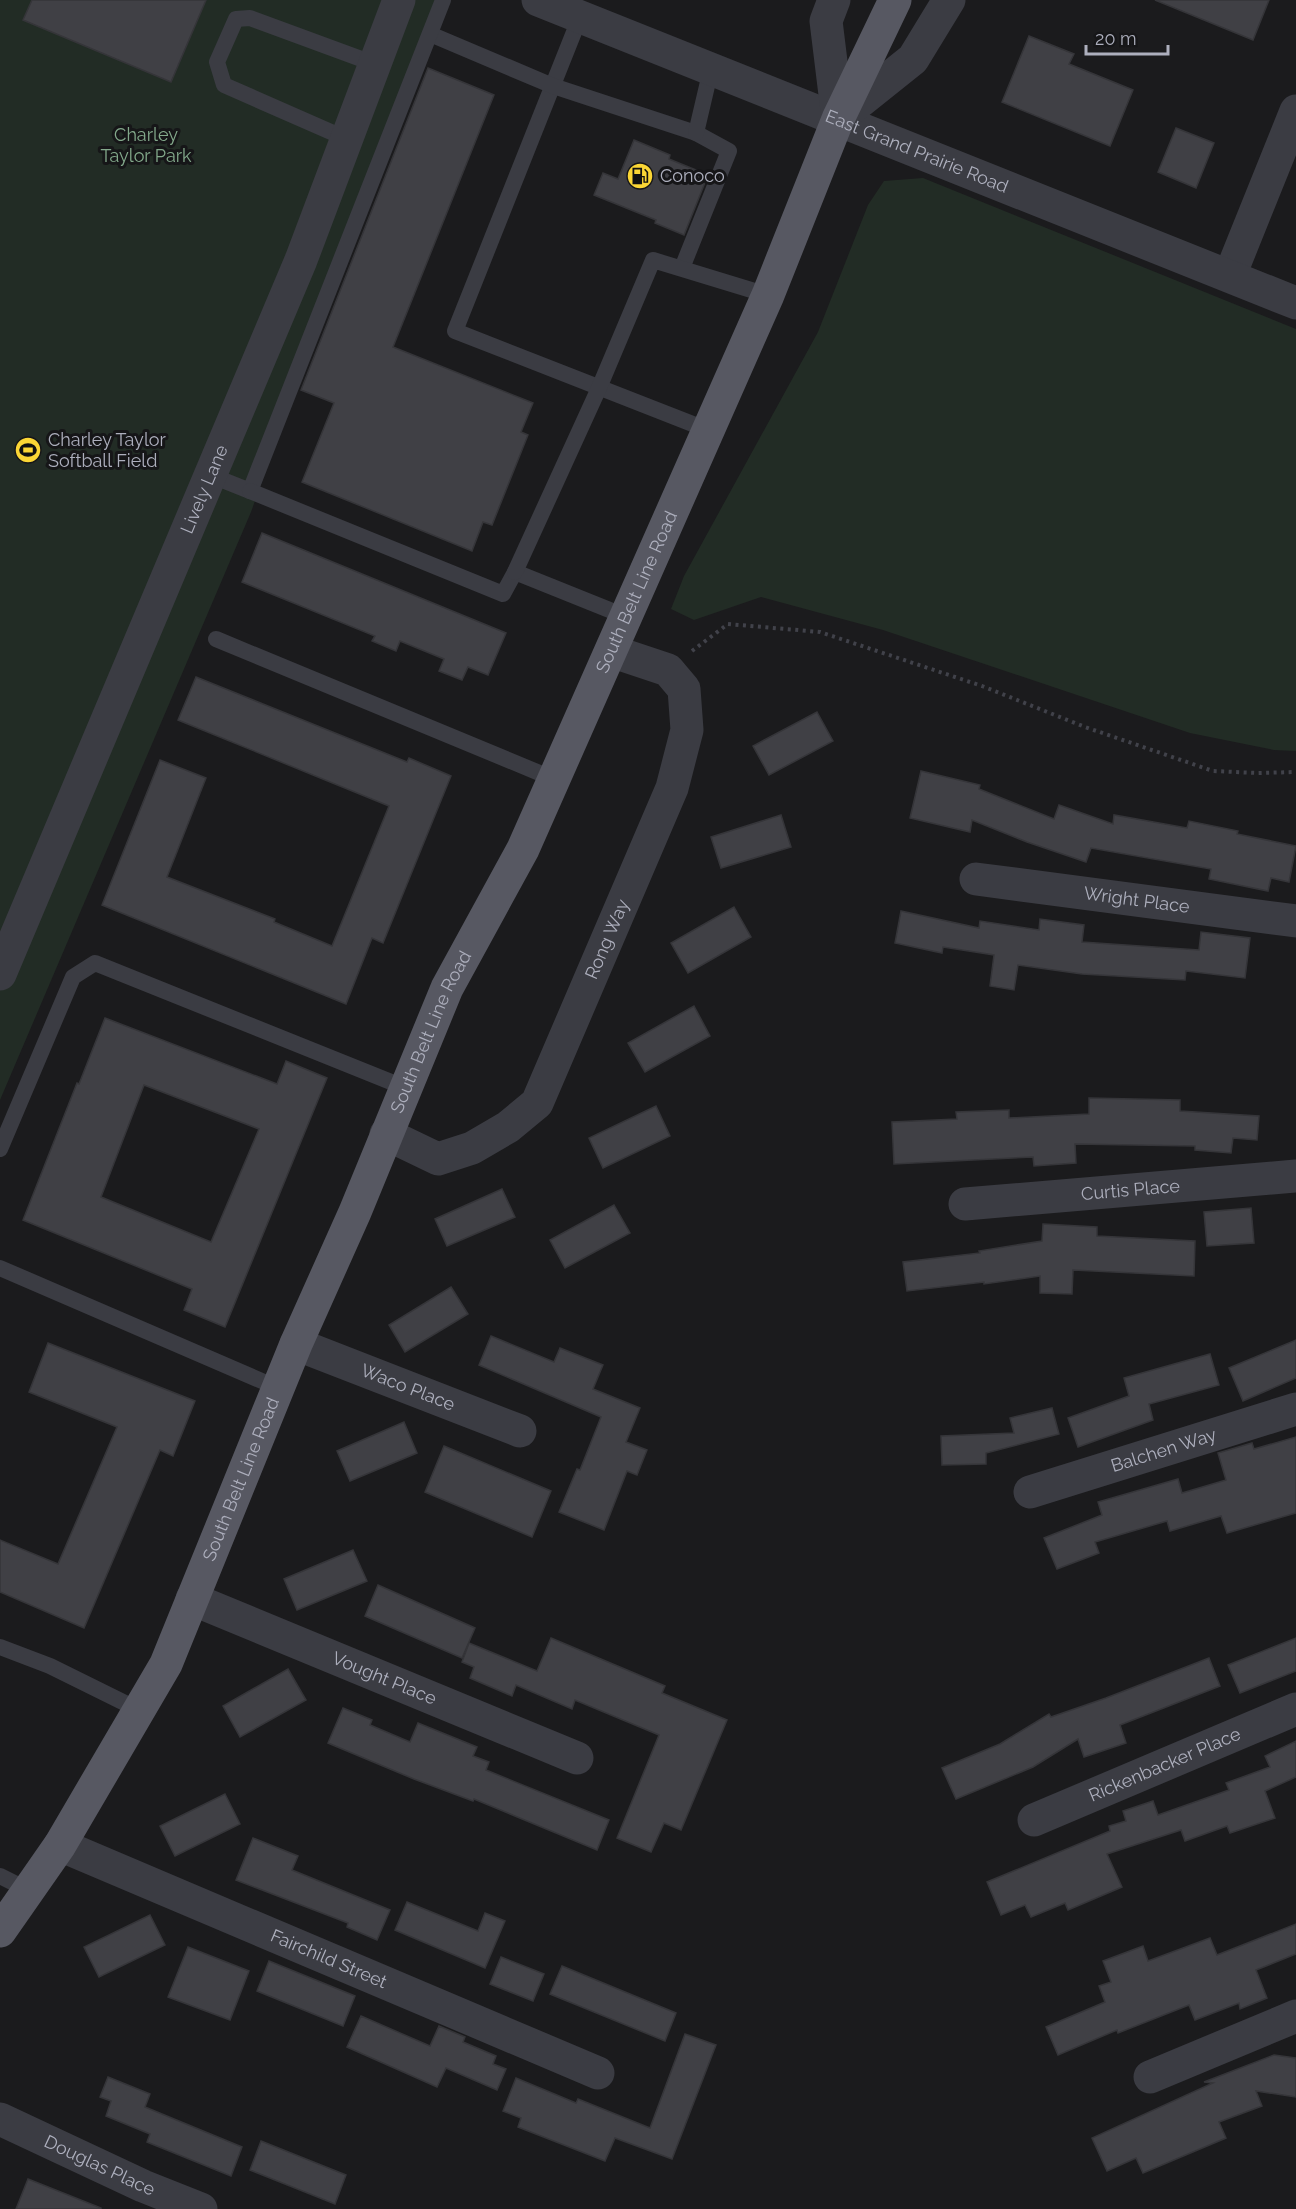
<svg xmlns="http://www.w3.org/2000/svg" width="1296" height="2209" viewBox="0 0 1296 2209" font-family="Raleway,sans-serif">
<rect width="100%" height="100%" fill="#1b1b1d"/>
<g fill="#222c25">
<path d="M 0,0 L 435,0 L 251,512 L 0,1100 Z"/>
<path d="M 923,178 L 1296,329 L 1296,751 L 1274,750 L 1190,733 L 883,630 L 761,597 L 694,620 L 671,609 L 684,576 L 818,332 L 868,205 L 884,181 Z"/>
</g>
<g fill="#404045" stroke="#353539" stroke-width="1.5" fill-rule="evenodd">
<path d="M 32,0 L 206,0 L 171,82 L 23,20 Z"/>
<path d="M 1155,0 L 1269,0 L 1253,40 Z"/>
<path d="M 1029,36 L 1074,54 L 1069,64 L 1133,90 L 1110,146 L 1002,102 Z"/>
<path d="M 428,68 L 494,95 L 393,347 L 533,403 L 521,432 L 528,435 L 492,525 L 483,522 L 472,551 L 302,482 L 334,403 L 301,390 Z"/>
<path d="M 1176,128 L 1214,143 L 1196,188 L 1158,172 Z"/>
<path d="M 634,140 L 670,155 L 669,159 L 708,175 L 684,235 L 655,223 L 656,220 L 594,195 L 603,173 L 618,179 Z"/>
<path d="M 262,533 L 506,633 L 488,675 L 468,667 L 462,680 L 439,671 L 444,659 L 400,641 L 396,651 L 372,641 L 375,636 L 242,582 Z"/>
<path d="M 196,677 L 407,762 L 409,758 L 451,776 L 383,943 L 372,938 L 346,1004 L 102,905 L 160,760 L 206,778 L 167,877 L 275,919 L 274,922 L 332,946 L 389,806 L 178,720 Z"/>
<path d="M 817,712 L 833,741 L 769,775 L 753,746 Z"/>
<path d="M 921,771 L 980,785 L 979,789 L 1054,819 L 1059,805 L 1113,824 L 1114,815 L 1187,828 L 1189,821 L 1238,831 L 1237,834 L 1296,846 L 1289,882 L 1271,878 L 1268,891 L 1209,879 L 1211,869 L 1091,848 L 1086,862 L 1027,842 L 972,820 L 970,832 L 910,818 Z"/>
<path d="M 781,815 L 791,847 L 721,868 L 711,837 Z"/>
<path d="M 734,907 L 751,937 L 688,973 L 671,943 Z"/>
<path d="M 901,911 L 979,928 L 980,921 L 1039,930 L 1040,919 L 1084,925 L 1082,942 L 1199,950 L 1201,932 L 1250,938 L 1245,978 L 1186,971 L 1185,980 L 1082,974 L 1018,965 L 1014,990 L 990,986 L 994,955 L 943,947 L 942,953 L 895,943 Z"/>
<path d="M 694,1006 L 710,1036 L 645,1072 L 628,1043 Z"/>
<path d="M 105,1018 L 277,1084 L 286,1061 L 327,1078 L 225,1327 L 184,1310 L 192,1289 L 23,1220 L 77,1083 L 79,1084 ZM 144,1085 L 259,1129 L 211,1242 L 101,1197 Z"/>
<path d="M 1089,1098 L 1180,1100 L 1180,1111 L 1259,1116 L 1257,1140 L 1233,1138 L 1231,1153 L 1195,1150 L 1195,1146 L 1075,1144 L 1076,1163 L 1034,1166 L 1033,1157 L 894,1164 L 892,1122 L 957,1119 L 956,1112 L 1009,1110 L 1009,1118 L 1089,1114 Z"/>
<path d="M 656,1106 L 670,1136 L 603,1168 L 589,1138 Z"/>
<path d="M 502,1189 L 515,1217 L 447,1246 L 435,1219 Z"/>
<path d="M 614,1205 L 630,1233 L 565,1268 L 550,1240 Z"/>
<path d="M 1251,1208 L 1254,1243 L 1207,1246 L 1204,1212 Z"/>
<path d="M 1043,1224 L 1097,1227 L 1097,1236 L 1195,1241 L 1194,1276 L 1073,1270 L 1072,1294 L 1040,1293 L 1040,1276 L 984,1284 L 984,1282 L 907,1291 L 903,1262 L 980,1253 L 979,1251 L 1042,1241 Z"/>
<path d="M 451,1287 L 468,1314 L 405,1352 L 389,1325 Z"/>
<path d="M 491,1336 L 554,1362 L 560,1348 L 603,1365 L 593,1389 L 640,1408 L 626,1442 L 647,1450 L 637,1475 L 627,1471 L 604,1530 L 559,1512 L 577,1469 L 580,1470 L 601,1417 L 479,1365 Z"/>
<path d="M 1296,1340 L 1296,1378 L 1243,1401 L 1229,1368 Z"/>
<path d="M 48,1343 L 195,1401 L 173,1456 L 160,1450 L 84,1628 L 0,1592 L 0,1540 L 58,1564 L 117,1427 L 29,1392 Z"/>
<path d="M 1210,1354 L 1219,1385 L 1149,1404 L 1153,1420 L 1078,1447 L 1068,1418 L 1129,1396 L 1124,1378 Z"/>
<path d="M 1052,1408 L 1059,1434 L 986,1453 L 986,1464 L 942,1465 L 941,1436 L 1014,1433 L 1010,1418 Z"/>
<path d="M 404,1422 L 417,1453 L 350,1481 L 337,1451 Z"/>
<path d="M 1296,1437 L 1296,1513 L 1227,1533 L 1221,1516 L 1170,1531 L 1167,1521 L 1095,1542 L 1099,1553 L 1057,1569 L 1044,1538 L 1102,1515 L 1098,1502 L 1178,1479 L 1182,1493 L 1226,1480 L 1218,1453 L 1252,1443 L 1254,1449 Z"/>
<path d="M 444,1446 L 551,1491 L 532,1537 L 425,1492 Z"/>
<path d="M 353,1550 L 367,1581 L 297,1610 L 284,1579 Z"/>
<path d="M 378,1585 L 475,1628 L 462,1658 L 365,1616 Z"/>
<path d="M 551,1638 L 665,1686 L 662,1693 L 727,1720 L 681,1830 L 664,1823 L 651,1852 L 617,1838 L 659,1735 L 575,1700 L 572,1709 L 516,1685 L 512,1696 L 470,1678 L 474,1667 L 462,1662 L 469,1643 L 537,1671 Z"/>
<path d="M 1296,1638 L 1296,1671 L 1240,1693 L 1228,1665 Z"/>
<path d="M 1209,1658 L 1220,1686 L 1120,1725 L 1126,1743 L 1084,1757 L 1078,1739 L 1033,1767 L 956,1799 L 942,1768 L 1000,1744 L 1049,1714 L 1051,1717 L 1106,1698 Z"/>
<path d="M 288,1669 L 306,1700 L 240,1737 L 223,1706 Z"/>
<path d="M 343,1708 L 372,1720 L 370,1725 L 410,1742 L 418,1723 L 477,1747 L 473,1756 L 489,1762 L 486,1770 L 609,1820 L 597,1850 L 474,1799 L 473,1801 L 414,1779 L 328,1743 Z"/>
<path d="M 1296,1741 L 1296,1777 L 1265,1791 L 1275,1818 L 1230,1833 L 1227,1826 L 1185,1841 L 1181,1830 L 1107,1854 L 1122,1887 L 1068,1910 L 1065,1903 L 1031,1917 L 1025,1905 L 1001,1915 L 987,1882 L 1110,1831 L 1109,1826 L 1126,1821 L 1123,1811 L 1153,1801 L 1158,1815 L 1229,1790 L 1226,1783 L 1270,1767 L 1265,1756 Z"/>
<path d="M 225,1794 L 240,1824 L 175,1856 L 160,1826 Z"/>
<path d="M 253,1838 L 298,1856 L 292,1870 L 390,1910 L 377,1940 L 347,1927 L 348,1923 L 236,1880 Z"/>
<path d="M 407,1902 L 478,1931 L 485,1913 L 505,1921 L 485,1968 L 395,1930 Z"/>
<path d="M 150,1915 L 165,1945 L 99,1977 L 84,1947 Z"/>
<path d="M 1296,1924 L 1296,1954 L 1256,1970 L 1267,1998 L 1240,2009 L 1239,2003 L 1195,2020 L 1189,2005 L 1118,2033 L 1117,2030 L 1058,2055 L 1046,2027 L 1105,2002 L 1099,1986 L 1111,1982 L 1103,1961 L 1143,1946 L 1148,1961 L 1210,1938 L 1217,1955 Z"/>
<path d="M 188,1947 L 249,1971 L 230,2020 L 168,1997 Z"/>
<path d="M 501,1957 L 544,1974 L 533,2001 L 490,1984 Z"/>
<path d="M 269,1961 L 355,1996 L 343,2026 L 257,1991 Z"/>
<path d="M 562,1966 L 676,2013 L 665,2041 L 550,1994 Z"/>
<path d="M 361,2016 L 430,2046 L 439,2026 L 465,2037 L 463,2042 L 496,2056 L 493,2064 L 506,2069 L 497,2090 L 446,2068 L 437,2087 L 347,2047 Z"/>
<path d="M 685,2034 L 716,2045 L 672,2159 L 615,2138 L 605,2161 L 518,2127 L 521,2118 L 503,2111 L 516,2078 L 576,2103 L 578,2099 L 650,2128 Z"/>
<path d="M 1274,2055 L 1296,2058 L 1296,2097 L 1256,2091 L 1262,2106 L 1219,2122 L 1226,2138 L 1143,2173 L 1136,2158 L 1107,2171 L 1092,2138 L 1213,2083 L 1204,2082 Z"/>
<path d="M 108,2077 L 150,2094 L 145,2107 L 242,2147 L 231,2176 L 147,2142 L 150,2134 L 106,2116 L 111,2101 L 100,2097 Z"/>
<path d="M 261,2141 L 346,2175 L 335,2204 L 250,2170 Z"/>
<path d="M 28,2179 L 101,2208 L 101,2209 L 16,2209 Z"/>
</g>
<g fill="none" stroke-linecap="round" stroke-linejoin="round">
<path stroke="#41424a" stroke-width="4" stroke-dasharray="3 4.5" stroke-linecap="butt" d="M 692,651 L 728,624 L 820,632 L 982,686 L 1085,727 L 1213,771 L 1257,773 L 1296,772"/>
<g stroke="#3b3c43" stroke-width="16">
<path d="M 580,17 L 455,331 L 708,430"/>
<path d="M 430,34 L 553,86 L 696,133 L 729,151 L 682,268"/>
<path d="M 696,133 L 711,69"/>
<path d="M 347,139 L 224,85 L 217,62 L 236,19 L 250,18 L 375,64"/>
<path d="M 210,475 L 250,491 L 443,0"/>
<path d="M 250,491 L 503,594 L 515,572 L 627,617"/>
<path d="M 515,572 L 599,388 L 653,260 L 768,295"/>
<path d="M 216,639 L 554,779"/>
<path d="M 0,1149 L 73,977 L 95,963 L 406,1088"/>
<path d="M 0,1268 L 278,1388"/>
<path d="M 0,1647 L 50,1666 L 139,1710"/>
<path d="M 0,1876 L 28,1890"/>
</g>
<g stroke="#3b3c43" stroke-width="33">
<path d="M 1230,275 L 1296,111"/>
<path id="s1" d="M 976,879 L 1296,921"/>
<path id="s2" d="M 0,974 L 301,260 L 399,0"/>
<path id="s3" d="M 386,1134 L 438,1159 L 472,1148 L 508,1127 L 537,1103 L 672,788 L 687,730 L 684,689 L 668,670 L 611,651"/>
<path id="s4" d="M 965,1204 L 1296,1176"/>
<path id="s5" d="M 296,1344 L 520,1431"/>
<path id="s6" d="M 1030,1492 L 1296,1409"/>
<path id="s7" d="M 192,1599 L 577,1758"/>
<path id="s8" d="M 1034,1820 L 1296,1709"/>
<path id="s9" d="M 60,1845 L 598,2073"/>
<path d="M 1150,2077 L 1296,2016"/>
<path id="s10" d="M 0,2119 L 143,2186 L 201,2209"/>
</g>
<g stroke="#3b3c43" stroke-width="33">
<path id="s11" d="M 538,0 L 1296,303"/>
<path d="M 834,0 L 826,21 L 838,119"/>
<path d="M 838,119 L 913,59 L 949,0"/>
</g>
<path stroke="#575862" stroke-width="33" id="s12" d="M 0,1931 L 60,1845 L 166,1664 L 296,1344 L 355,1212 L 447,988 L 523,849 L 768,295 L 838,119 L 895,0"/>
</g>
<defs>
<symbol id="fuel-disc" viewBox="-11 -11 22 22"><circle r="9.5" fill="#fbd635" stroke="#161618"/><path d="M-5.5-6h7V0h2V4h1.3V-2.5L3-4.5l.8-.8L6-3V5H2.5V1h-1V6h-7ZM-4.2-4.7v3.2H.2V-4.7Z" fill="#111"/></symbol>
<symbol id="stadium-disc" viewBox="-11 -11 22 22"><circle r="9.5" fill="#fbd635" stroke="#161618"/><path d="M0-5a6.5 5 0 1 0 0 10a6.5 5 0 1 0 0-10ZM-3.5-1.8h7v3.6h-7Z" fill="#111"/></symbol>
</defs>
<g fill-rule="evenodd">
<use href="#fuel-disc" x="625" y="161" width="30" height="30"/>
<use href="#stadium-disc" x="13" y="435" width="30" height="30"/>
</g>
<g text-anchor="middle" stroke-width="6" stroke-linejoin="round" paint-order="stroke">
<g font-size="18" fill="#83a98b" stroke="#161618">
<text x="146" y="141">Charley<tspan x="146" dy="21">Taylor Park</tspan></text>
</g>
<g font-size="18" fill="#adafbd" stroke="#161618">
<text dy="6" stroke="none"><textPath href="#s11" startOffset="408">East Grand Prairie Road</textPath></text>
<text dy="6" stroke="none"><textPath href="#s2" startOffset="526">Lively Lane</textPath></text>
<text dy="6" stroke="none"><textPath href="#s12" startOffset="1486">South Belt Line Road</textPath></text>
<text dy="6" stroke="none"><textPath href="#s1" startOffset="162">Wright Place</textPath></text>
<text dy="6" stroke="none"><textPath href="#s3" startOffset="351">Rong Way</textPath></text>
<text dy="6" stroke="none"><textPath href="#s12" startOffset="1000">South Belt Line Road</textPath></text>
<text dy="6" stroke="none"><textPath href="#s4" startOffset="166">Curtis Place</textPath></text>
<text dy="6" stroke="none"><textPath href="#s5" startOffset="120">Waco Place</textPath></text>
<text dy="6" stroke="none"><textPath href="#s6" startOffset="140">Balchen Way</textPath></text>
<text dy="6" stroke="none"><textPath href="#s12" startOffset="514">South Belt Line Road</textPath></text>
<text dy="6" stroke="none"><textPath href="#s7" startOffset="208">Vought Place</textPath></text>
<text dy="6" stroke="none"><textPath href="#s8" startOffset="142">Rickenbacker Place</textPath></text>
<text dy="6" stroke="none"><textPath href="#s9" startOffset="292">Fairchild Street</textPath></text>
<text dy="6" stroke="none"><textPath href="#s10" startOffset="110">Douglas Place</textPath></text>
</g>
<g font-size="18" fill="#adafbd" stroke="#161618" text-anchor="start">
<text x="660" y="182">Conoco</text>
<text x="48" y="446">Charley Taylor<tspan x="48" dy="21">Softball Field</tspan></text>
</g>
</g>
<path d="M1086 45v9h82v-9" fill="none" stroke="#adafbd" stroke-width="3"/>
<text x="1095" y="45" font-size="18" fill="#adafbd" stroke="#161618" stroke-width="4.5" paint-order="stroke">20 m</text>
</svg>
